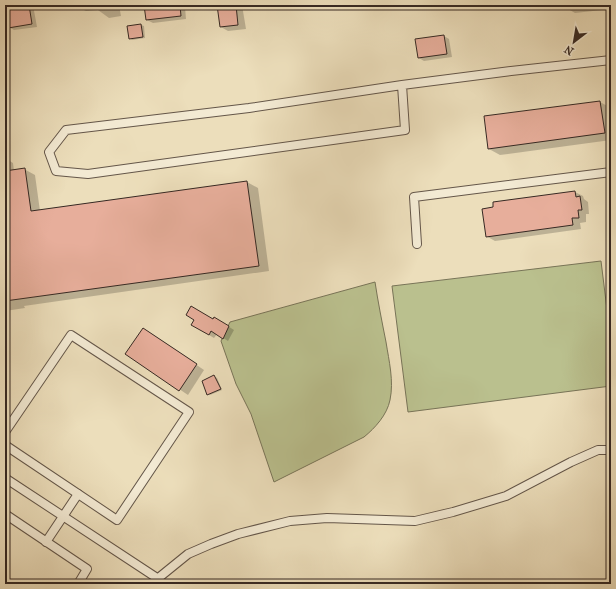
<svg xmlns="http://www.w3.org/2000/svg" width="616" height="589" viewBox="0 0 616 589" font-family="'IM FELL French Canon',serif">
<rect width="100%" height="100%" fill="#ecdebb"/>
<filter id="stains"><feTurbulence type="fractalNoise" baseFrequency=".005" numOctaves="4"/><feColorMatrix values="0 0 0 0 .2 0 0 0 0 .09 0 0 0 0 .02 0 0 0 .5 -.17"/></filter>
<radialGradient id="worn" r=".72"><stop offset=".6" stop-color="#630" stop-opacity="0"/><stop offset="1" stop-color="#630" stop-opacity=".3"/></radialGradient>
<g fill="#bac08e" stroke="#787458">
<path d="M 601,261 L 611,342 L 611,386 L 408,412 L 392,286 Z"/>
<path d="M 375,282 C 378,302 382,322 386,342 C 389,361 394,381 390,400 C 387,415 375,428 364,437 L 274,482 L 251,414 L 236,384 L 221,341 L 230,322 Z"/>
</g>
<g fill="#0003">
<path d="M 6,5 L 33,5 L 37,27 L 14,30 L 9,27 Z"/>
<path d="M 80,5 L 119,5 L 121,16 L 109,18 L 98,10 L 86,11 L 80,8 Z"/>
<path d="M 145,5 L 181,5 L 185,7 L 186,19 L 153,23 L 147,20 Z"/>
<path d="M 218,5 L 242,5 L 246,29 L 228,31 L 221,27 Z"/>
<path d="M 339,5 L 382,5 L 383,7 L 366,10 L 359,5 L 342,7 Z"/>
<path d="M 567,5 L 601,5 L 602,10 L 575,13 L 568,9 Z"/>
<path d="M 141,25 L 144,26 L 145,38 L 132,40 L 130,38 L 128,27 Z"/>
<path d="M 444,36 L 449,39 L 452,57 L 424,61 L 419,58 Z"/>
<path d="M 5,53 L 7,65 L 5,65 Z"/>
<path d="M 600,102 L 611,108 L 611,140 L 500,155 L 489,149 Z"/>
<path d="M 5,158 L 13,163 L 14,171 L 24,169 L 35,175 L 40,211 L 247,182 L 258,188 L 269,271 L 24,306 L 25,308 L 5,311 Z"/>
<path d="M 575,192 L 583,196 L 584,199 L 588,202 L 589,214 L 586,214 L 586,222 L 580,223 L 581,229 L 495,241 L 486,236 Z"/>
<path d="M 215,318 L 234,330 L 228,341 L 217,334 L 214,338 L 192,325 L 195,320 L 214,321 Z"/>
<path d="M 151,334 L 204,370 L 188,395 L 127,354 Z"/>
<path d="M 214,376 L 217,378 L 222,390 L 210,395 L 208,394 Z"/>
</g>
<g fill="#e7ae9b" stroke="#362923">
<path d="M 5,5 L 29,5 L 32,24 L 8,28 Z"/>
<path d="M 144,5 L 180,5 L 181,16 L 146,20 Z"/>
<path d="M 217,5 L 236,5 L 238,25 L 220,27 Z"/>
<path d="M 141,24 L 143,37 L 129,39 L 127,26 Z"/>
<path d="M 444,35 L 447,54 L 418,58 L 415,39 Z"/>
<path d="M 600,101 L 605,133 L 488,149 L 484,116 Z"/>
<path d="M 25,168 L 31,211 L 247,181 L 259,266 L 5,301 L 5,171 Z"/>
<path d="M 575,191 L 576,197 L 580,196 L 582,210 L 578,210 L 579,218 L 572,218 L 573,225 L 486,237 L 482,209 L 493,207 L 493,202 Z"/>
<path d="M 191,306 L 213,319 L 214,317 L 229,326 L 223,339 L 211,331 L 209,335 L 191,325 L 194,320 L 186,315 Z"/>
<path d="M 143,328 L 197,364 L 179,391 L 125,354 Z"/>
<path d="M 214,375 L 221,389 L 207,395 L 202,381 Z"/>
</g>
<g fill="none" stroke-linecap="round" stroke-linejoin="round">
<defs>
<g id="lane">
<path d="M 402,85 L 405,130 L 88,174 L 56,171 L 49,152 L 66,130 L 249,108 L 402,85 L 511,71 L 611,60"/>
<path d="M 417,244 L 414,197 L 611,172"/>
<path d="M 5,432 L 71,335 L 189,412 L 117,520 L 5,445"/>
<path d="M 5,478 L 157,578"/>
<path d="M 5,514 L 87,569 L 78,584"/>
<path d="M 46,542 L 78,494"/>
<path d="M 151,584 L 188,554 L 211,544 L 238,534 L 290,521 L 327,518 L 415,521 L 453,512 L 506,496 L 571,462 L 598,450 L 611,450"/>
</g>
</defs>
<use href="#lane" stroke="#645649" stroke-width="10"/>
<use href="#lane" stroke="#f3ead3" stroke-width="8"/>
</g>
<rect width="616" height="589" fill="none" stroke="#ecdebb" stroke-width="20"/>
<rect x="6" y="6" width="604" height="577" fill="none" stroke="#362923" stroke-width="2"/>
<rect x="10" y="10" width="596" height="569" fill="none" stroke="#362923"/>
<g transform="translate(574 42) rotate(211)" stroke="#f3ead3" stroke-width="3" paint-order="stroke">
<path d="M0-3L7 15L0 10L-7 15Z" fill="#362923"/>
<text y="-6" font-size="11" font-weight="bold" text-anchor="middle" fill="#362923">N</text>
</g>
<rect width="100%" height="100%" filter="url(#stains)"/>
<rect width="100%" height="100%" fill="url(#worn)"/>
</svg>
